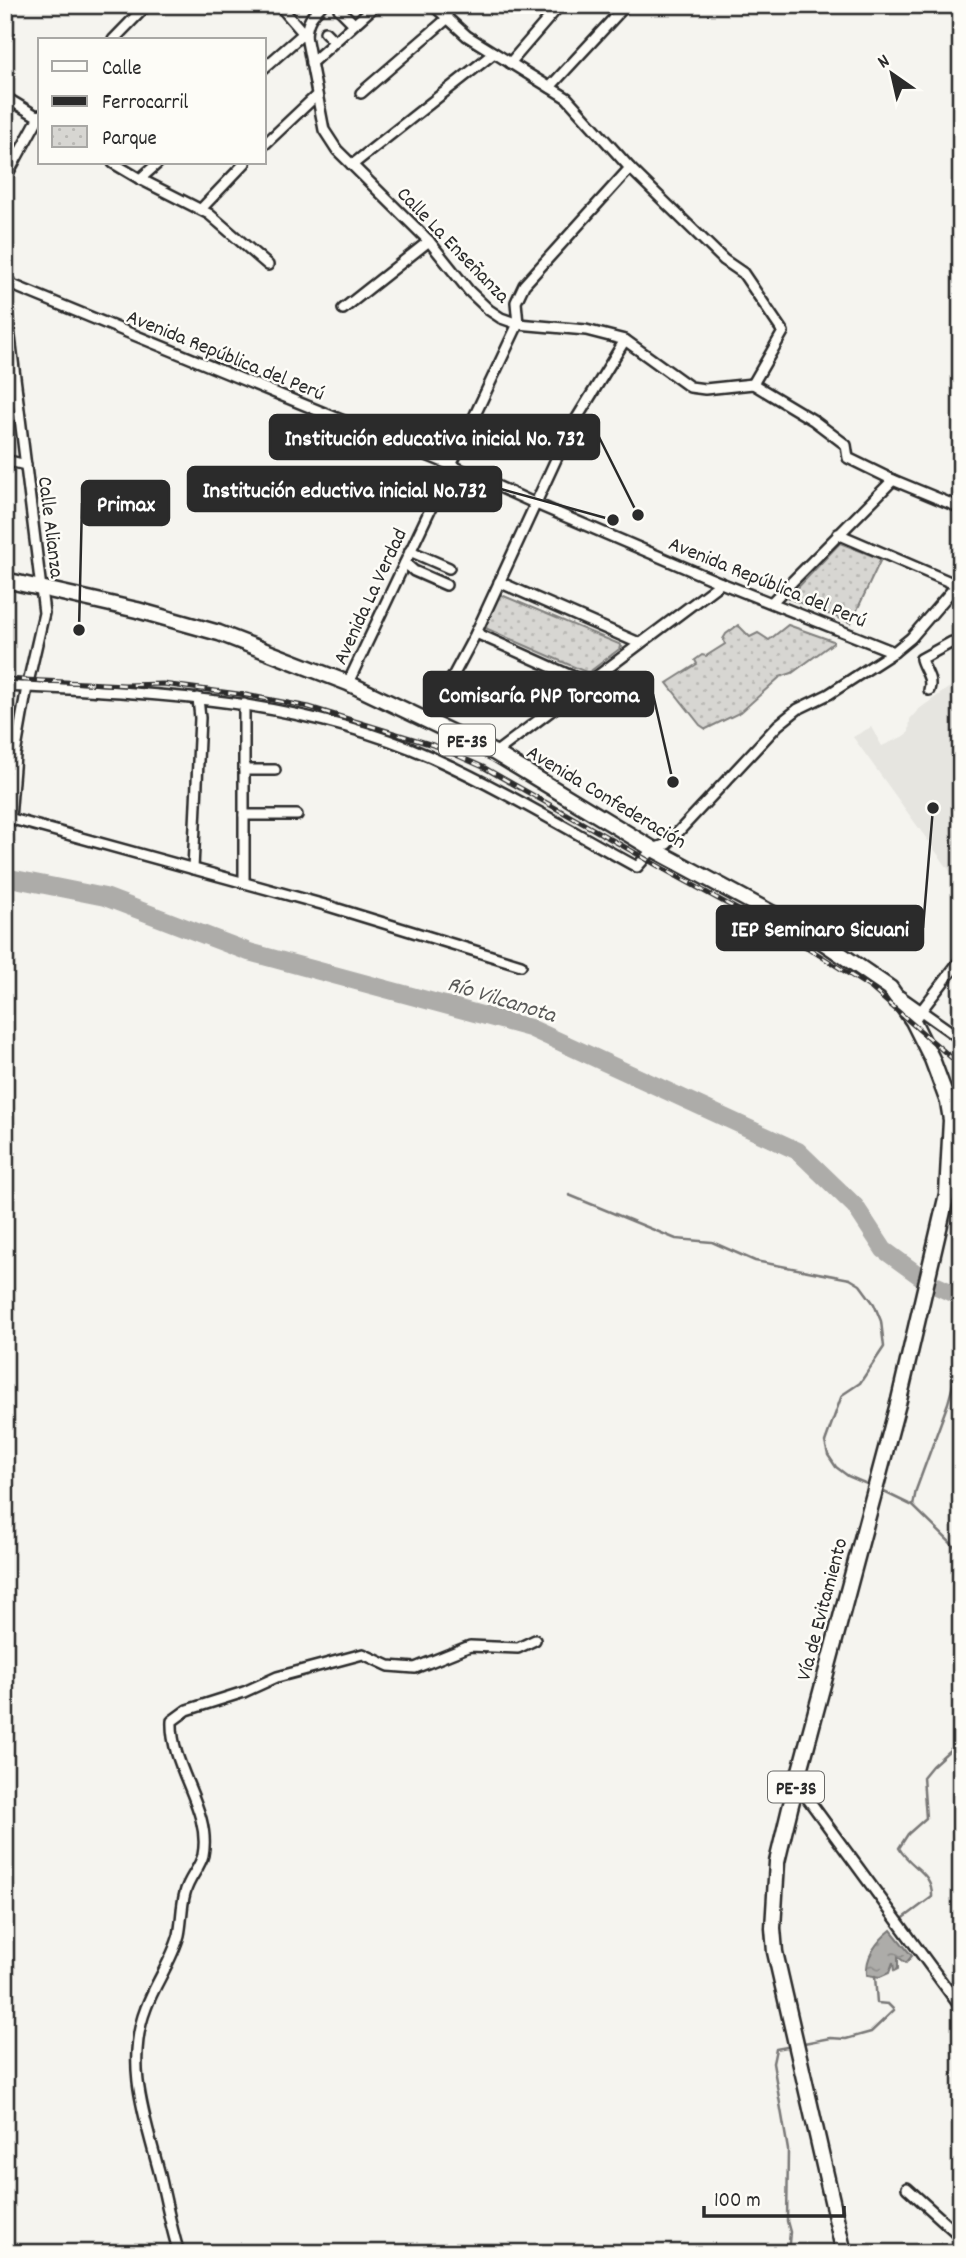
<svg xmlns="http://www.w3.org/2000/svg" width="966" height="2258" viewBox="0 0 966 2258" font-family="Dekko,sans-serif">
<defs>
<pattern id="park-dots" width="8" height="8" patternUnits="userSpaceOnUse" patternTransform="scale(1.75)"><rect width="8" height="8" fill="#d7d6d2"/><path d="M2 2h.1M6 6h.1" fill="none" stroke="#b9b8b4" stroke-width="1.8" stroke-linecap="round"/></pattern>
<pattern id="water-ripples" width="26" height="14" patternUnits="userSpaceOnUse" patternTransform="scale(1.75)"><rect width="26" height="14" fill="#adaca9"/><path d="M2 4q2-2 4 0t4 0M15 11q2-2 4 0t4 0" fill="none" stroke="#8d8c8a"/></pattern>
</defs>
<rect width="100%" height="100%" fill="#f5f4ef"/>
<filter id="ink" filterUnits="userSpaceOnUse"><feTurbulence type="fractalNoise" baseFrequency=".0143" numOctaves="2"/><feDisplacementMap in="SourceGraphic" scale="14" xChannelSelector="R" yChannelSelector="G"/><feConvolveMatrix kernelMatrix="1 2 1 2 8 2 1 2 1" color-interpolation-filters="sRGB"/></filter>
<g filter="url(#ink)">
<path fill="#e6e5e0" d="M 961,679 L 961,870 L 955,878 L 853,737 L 871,727 L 882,746 L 902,737 L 909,732 L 910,719 L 919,709 Z"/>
<g fill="url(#park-dots)" stroke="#81807e" stroke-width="2">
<path d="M 840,543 L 881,559 L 851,623 L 788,598 Z"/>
<path d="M 499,594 L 619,644 L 622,647 L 588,673 L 483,627 Z"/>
<path d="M 738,625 L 750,637 L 758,633 L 769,640 L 788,625 L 833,641 L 833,643 L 792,673 L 780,677 L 741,712 L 706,729 L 700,725 L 667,683 L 697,664 L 695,660 L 702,655 L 706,656 L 725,644 L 723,639 L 726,634 Z"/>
</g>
<path fill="url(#water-ripples)" stroke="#797877" stroke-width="2" d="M 891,1930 L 912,1956 L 906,1963 L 898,1957 L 898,1969 L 894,1971 L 893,1962 L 889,1973 L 880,1977 L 867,1975 C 865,1957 877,1941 891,1930 Z"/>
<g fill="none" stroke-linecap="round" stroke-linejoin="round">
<g stroke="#797877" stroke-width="2.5">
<path d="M 569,1195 L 676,1239 L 712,1242 L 755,1261 L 850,1279 L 860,1285 L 874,1304 L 881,1321 L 884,1347 L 860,1383 L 842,1395 L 825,1442 L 828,1455 L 836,1467 L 848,1476 L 867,1484"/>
<path d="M 884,1492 L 913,1506 L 961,1553"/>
<path d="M 913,1506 L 916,1490 L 948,1403 L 961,1356"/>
<path d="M 901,1920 L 932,1897 C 933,1871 911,1869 899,1848 L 908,1834 L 926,1818 L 923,1777 L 932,1766 L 961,1740"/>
<path d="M 804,2043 L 830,2038 L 846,2039 L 871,2032 L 894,2010 L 888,2004 L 877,2003 L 875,1976"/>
<path d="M 787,2047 L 776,2049 L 773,2063 L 788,2150 L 787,2221 L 790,2232 L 788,2253"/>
</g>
<path stroke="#adaca9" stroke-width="18" d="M 5,877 L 105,897 L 249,952 L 530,1028 L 798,1151 L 855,1206 L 884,1250 L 928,1282 L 961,1297"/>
<defs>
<g id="minor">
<path d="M 279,5 L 306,36 L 324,130 L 337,150 L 429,241 L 469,291 L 489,310 L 501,318 L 518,324 L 586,330 L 625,340 L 690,387 L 705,389 L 753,384 L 813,420 L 846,445 L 848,458 L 893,480 L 961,508"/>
<path d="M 433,5 L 467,36 L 567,98 L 630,168 L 724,260 L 743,273 L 783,332 L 753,384"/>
<path d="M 339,9 L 354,24"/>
<path d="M 325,32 L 334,41"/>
<path d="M 306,36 C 307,21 312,15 322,5"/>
<path d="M 113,40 L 147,5"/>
<path d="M 311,63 L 376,5"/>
<path d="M 510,63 L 560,5"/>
<path d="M 264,68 L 304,33"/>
<path d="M 550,87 L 626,5"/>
<path d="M 361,93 L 448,18"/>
<path d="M 5,97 L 40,118"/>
<path d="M 264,145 L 317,95"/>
<path d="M 113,163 L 140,179 L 209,214 L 268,265"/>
<path d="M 352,165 L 494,53"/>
<path d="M 5,179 L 40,115"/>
<path d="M 140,179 L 158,163"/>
<path d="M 201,209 L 245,163"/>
<path d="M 5,282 L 451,465 L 534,503 L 721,583 L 894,652"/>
<path d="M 9,284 L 6,304 L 44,613 L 27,687 L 15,755 L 10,819"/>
<path d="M 343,309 L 429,241"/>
<path d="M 5,460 L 26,465"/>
<path d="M 838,534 L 957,585"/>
<path d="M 410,551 L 449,568"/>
<path d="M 405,563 L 414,571 L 446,585"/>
<path d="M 499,582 L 639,643"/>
<path d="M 772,602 L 893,480"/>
<path d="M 476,633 L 587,683"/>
<path d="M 348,683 L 518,324 L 516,302 L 524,285 L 630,168"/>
<path d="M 5,686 C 151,693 295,697 431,757 C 502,789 569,830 637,867 L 653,849 L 667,844 L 680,830 L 778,725 L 798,709 L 829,694 L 894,652 L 911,638 L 961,580"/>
<path d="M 929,690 C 933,678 924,670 921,659 L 952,642 L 961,647"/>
<path d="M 429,721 L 476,633 L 569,431 L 625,340"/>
<path d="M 495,753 L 721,583"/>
<path d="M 244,770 L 275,770"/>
<path d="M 244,815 L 297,815"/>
<path d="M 5,817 L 325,905 L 521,965"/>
<path d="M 193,869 L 200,718 L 198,698"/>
<path d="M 244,883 L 244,704"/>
<path d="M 900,996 L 961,1039"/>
<path d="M 917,1016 L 961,959"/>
<path d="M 948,1102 L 961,1096"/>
<path d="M 797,1784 L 961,2008"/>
<path d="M 907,2188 L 961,2237"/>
<path d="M 179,2253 C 171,2228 166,2201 160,2175 C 146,2121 124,2064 146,2008 C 155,1983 172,1961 179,1935 C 182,1921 181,1907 185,1893 C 188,1879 200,1868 203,1855 C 212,1810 170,1767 172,1721 L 187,1710 L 244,1692 L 277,1677 L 363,1654 L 389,1666 L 415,1668 L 470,1646 L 518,1648 L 535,1640"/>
</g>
<path id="highway" d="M 5,580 L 137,610 L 219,633 L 348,683 L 495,753 L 653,849 L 814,936 L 890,988 L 913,1021 L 932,1059 L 948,1102 L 951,1120 L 947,1194 L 899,1400 L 790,1808 L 777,1862 L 773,1928 L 775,1952 L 844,2253"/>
</defs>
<use href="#minor" stroke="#2b2b2b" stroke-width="14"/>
<use href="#highway" stroke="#2b2b2b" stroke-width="19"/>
<use href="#minor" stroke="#fdfcf7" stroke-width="9"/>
<use href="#highway" stroke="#fdfcf7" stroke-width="14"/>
<defs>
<path id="rail" d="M 5,679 L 125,685 L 163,684 L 246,695 L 309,707 L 436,746 L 483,767 L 669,872 L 808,948 L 871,988 L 961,1066"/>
</defs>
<use href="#rail" stroke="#2b2b2b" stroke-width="5"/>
<use href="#rail" stroke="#fdfcf7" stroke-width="2.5" stroke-dasharray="8" stroke-linecap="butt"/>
</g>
</g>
<g text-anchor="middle" stroke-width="5" stroke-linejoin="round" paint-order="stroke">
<g fill="#fdfcf7" stroke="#6a6a68" stroke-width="2">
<rect x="439" y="724.5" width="56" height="31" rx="5"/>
<rect x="768" y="1771.5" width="56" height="31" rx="5"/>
</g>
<g font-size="19" font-weight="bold" fill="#2b2b2b">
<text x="467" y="747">PE-3S</text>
<text x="796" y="1794">PE-3S</text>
</g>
<g font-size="21" fill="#2b2b2b" stroke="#fdfcf7">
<text transform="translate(454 244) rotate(46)" y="7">Calle La Enseñanza</text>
<text transform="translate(226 354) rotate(22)" y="7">Avenida República del Perú</text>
<text transform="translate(52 527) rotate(83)" y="7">Calle Alianza</text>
<text transform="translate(768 581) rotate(22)" y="7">Avenida República del Perú</text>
<text transform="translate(369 596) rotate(-65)" y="7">Avenida La Verdad</text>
<text transform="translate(607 796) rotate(31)" y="7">Avenida Confederación</text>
<text transform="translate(821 1609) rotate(-75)" y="7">Vía de Evitamiento</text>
</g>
<g font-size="23" font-style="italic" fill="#585857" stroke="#fdfcf7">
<text transform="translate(502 998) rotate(17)" y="8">Río Vilcanota</text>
</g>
</g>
<path fill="none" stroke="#2b2b2b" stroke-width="2.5" d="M638 515L599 437M613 520L501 489M79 630L82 503M673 782L653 694M933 808L923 928"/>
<g fill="#2b2b2b" stroke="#fdfcf7" stroke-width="2.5">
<circle cx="638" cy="515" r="7"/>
<circle cx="613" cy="520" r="7"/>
<circle cx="79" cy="630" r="7"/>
<circle cx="673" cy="782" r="7"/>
<circle cx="933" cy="808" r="7"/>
</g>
<g fill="#2b2b2b" stroke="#2b2b2b" stroke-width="2.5">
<rect x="270" y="415" width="329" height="44" rx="7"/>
<rect x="188" y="467" width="313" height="44" rx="7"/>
<rect x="82" y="481" width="87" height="44" rx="7"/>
<rect x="424" y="672" width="229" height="44" rx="7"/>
<rect x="717" y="906" width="206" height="44" rx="7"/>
</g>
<g font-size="23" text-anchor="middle" font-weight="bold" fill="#fff">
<text x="435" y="445">Institución educativa inicial No. 732</text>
<text x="345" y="497">Institución eductiva inicial No.732</text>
<text x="126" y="511">Primax</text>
<text x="539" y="702">Comisaría PNP Torcoma</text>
<text x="820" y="936">IEP Seminaro Sicuani</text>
</g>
<rect width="966" height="2258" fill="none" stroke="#fdfcf7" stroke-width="28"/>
<rect x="14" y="14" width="938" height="2230" fill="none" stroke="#2b2b2b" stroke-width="2.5" filter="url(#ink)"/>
<rect x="38" y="38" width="228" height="126" fill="#fdfcf7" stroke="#a9a8a5" stroke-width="2"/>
<rect x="52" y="61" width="35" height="10" fill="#fdfcf7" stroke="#a9a8a5" stroke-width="2"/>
<text x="102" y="74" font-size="21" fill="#2b2b2b">Calle</text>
<rect x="52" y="96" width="35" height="10" fill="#2b2b2b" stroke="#a9a8a5" stroke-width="2"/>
<text x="102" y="108" font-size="21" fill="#2b2b2b">Ferrocarril</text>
<rect x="52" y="126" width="35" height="21" fill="url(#park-dots)" stroke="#a9a8a5" stroke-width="2"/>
<text x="102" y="144" font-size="21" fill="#2b2b2b">Parque</text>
<g transform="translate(892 74) rotate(326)" stroke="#fdfcf7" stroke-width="5" paint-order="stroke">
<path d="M0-5L12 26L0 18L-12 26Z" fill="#2b2b2b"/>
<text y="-10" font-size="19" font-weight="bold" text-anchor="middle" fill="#2b2b2b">N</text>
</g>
<path d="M704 2206v10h140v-10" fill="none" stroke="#2b2b2b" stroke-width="3.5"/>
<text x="714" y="2206" font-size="21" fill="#2b2b2b" stroke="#fdfcf7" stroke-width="5" paint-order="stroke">100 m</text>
</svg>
